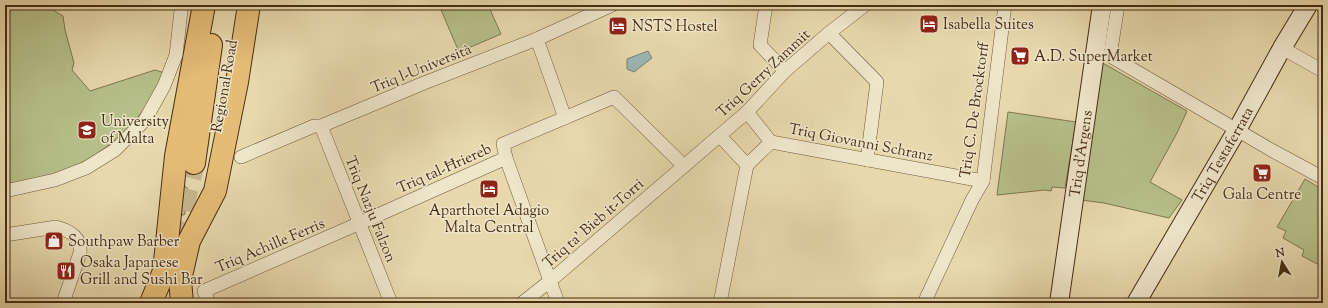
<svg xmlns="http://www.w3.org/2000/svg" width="1328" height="308" viewBox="0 0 1328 308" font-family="'Sorts Mill Goudy',serif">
<rect width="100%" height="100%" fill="#e7d9ad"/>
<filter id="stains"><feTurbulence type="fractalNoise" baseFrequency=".005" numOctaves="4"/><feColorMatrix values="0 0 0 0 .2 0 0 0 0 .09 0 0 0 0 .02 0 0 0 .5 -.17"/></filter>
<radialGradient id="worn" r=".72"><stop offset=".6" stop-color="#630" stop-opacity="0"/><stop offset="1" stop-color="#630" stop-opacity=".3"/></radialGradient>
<g fill="#b6bf89" stroke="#7e764f">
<path d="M 5,5 L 50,5 L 53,10 L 63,16 L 65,30 L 74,63 L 72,70 L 90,91 L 155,70 L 165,73 C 145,120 106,155 59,173 C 43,179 22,181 5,185 Z"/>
<path d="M 439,5 L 488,5 L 501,34 L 459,52 Z"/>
<path d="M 1101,62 L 1187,111 L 1177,133 L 1150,182 L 1182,200 L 1169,218 L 1104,203 L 1081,200 Z"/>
<path d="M 1008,112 L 1076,122 L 1065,188 L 1052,187 L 1051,191 L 1045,190 L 997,195 Z"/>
<path d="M 1305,179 L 1323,190 L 1323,267 L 1302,256 L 1304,250 L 1283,238 L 1286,231 L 1277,227 Z"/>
<path d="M 182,185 C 195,190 186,197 185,204 C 185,207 185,210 185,214 L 178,217 Z"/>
</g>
<path fill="#9bb7b5" stroke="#797f75" d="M 648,51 L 652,58 L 634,72 L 627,69 L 627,59 Z"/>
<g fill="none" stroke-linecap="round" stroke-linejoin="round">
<path stroke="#c7b68f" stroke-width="22" stroke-dasharray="22 11" stroke-linecap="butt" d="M 174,242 L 194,163"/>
<defs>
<g id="street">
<path d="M 766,5 L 760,45 L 785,71"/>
<path d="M 1118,5 L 1110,56 L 1273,151 L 1323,178"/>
<path d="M 829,33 L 877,82 L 867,160"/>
<path d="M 537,39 L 565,118"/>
<path d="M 1282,48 L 1323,71"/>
<path d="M 747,112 L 771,142 L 983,181"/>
<path d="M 321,126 L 391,303"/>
<path d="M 720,136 L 747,165"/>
<path d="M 241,157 L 314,126 L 321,126 L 424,83 L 537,39 L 612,5"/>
<path d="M 747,165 L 771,142"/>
<path d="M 5,191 L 55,180 L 86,168 L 115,150 L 145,120 L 164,86 L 176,55 L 181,11 L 180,5"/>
<path d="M 5,235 L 56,227 C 69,230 82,238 80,253 L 63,303"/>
<path d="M 209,303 L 204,291 L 360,223 L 506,158"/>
<path d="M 522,303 L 550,281 L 747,112 L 785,71 L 829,33 L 865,5"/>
<path d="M 558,303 L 506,158 L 503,144 L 614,97 L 684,166"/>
<path d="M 720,303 L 747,165"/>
<path d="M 924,303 L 972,200 L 983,181 L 1005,5"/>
</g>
<g id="secondary">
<path id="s1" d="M 1059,303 L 1102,5"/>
<path id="s2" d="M 1136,303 L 1237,130 L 1282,48 L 1308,5"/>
</g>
<g id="highway">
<path d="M 194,163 L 211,45"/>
<path d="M 151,303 L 164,271 L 176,156 L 204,5"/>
<path d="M 182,303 L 180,280 L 189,241 L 215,191 L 237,82 L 249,5"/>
</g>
</defs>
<use href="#street" stroke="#6e573b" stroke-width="14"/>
<use href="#secondary" stroke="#462c15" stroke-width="20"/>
<use href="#highway" stroke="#462c15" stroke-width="24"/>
<use href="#street" stroke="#efe6ca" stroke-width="13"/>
<use href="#secondary" stroke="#efe6ca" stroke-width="18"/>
<use href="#highway" stroke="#e4bc76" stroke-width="22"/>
</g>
<defs>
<symbol id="hotel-square" viewBox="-11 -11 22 22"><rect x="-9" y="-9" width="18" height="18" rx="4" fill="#8f2418" stroke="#efe6ca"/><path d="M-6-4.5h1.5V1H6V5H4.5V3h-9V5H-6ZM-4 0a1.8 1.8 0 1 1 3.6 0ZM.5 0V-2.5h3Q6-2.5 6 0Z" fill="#fff"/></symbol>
<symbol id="supermarket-square" viewBox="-11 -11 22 22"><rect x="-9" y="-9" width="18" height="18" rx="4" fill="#8f2418" stroke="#efe6ca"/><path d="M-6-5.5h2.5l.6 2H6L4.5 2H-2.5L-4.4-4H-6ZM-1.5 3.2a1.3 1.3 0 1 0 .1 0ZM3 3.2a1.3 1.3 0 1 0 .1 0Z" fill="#fff"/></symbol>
<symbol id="university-square" viewBox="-11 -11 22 22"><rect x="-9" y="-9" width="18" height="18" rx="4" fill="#8f2418" stroke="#efe6ca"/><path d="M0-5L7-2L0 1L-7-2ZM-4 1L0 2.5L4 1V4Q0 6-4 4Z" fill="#fff"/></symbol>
<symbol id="shop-square" viewBox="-11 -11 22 22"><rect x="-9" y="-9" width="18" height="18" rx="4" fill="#8f2418" stroke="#efe6ca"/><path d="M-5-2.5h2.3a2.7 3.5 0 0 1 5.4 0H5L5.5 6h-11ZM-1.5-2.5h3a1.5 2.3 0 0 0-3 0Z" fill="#fff"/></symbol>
<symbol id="restaurant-square" viewBox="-11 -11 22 22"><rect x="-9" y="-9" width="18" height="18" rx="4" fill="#8f2418" stroke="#efe6ca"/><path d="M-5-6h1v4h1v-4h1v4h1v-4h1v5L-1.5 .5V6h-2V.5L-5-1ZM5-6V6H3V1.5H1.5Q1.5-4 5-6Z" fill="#fff"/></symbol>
</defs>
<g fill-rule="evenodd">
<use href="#hotel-square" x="918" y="13" width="22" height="22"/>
<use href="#hotel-square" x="607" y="15" width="22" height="22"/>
<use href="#supermarket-square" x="1009" y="45" width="22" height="22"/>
<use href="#university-square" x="76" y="119" width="22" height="22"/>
<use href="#supermarket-square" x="1251" y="162" width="22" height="22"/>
<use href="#hotel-square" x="478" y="178" width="22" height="22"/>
<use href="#shop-square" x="43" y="230" width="22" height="22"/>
<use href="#restaurant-square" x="55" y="260" width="22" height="22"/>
</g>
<g text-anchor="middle" stroke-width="3" stroke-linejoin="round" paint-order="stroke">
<g font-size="15" fill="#462c15" stroke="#efe6ca" text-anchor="start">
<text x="943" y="29">Isabella Suites</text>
<text x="632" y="31">NSTS Hostel</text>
<text x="1034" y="61">A.D. SuperMarket</text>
<text x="101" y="126">University<tspan x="101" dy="17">of Malta</tspan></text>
<text x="1262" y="199" text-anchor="middle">Gala Centre</text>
<text x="489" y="215" text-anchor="middle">Aparthotel Adagio<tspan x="489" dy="17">Malta Central</tspan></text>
<text x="68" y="246">Southpaw Barber</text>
<text x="80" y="267">Osaka Japanese<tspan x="80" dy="17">Grill and Sushi Bar</tspan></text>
</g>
<g font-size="15" fill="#462c15" stroke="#efe6ca">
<text transform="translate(421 68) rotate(-22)" y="5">Triq l-Università</text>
<text transform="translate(763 73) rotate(-43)" y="5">Triq Gerry Zammit</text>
<text transform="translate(224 86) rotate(-80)" y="5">Regional Road</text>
<text transform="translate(974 110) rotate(-82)" y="5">Triq C. De Brocktorff</text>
<text transform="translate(861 142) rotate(11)" y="5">Triq Giovanni Schranz</text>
<text dy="5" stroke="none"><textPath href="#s1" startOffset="151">Triq d'Argens</textPath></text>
<text dy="5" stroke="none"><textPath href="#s2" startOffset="172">Triq Testaferrata</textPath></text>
<text transform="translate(444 168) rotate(-24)" y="5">Triq tal-Ħriereb</text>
<text transform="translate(371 209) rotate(68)" y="5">Triq Nazju Falzon</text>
<text transform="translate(593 223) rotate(-41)" y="5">Triq ta' Bieb it-Torri</text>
<text transform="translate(270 245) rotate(-23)" y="5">Triq Achille Ferris</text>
</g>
</g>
<rect width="1328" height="308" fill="none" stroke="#e7d9ad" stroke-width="20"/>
<rect x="6" y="6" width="1316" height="296" fill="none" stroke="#462c15" stroke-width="2"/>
<rect x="10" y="10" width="1308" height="288" fill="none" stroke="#462c15"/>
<g transform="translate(1282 262) rotate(349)" stroke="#efe6ca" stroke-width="3" paint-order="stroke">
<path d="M0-3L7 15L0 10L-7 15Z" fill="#462c15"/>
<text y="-6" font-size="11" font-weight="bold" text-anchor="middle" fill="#462c15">N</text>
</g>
<rect width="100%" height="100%" filter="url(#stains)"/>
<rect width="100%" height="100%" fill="url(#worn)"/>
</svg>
